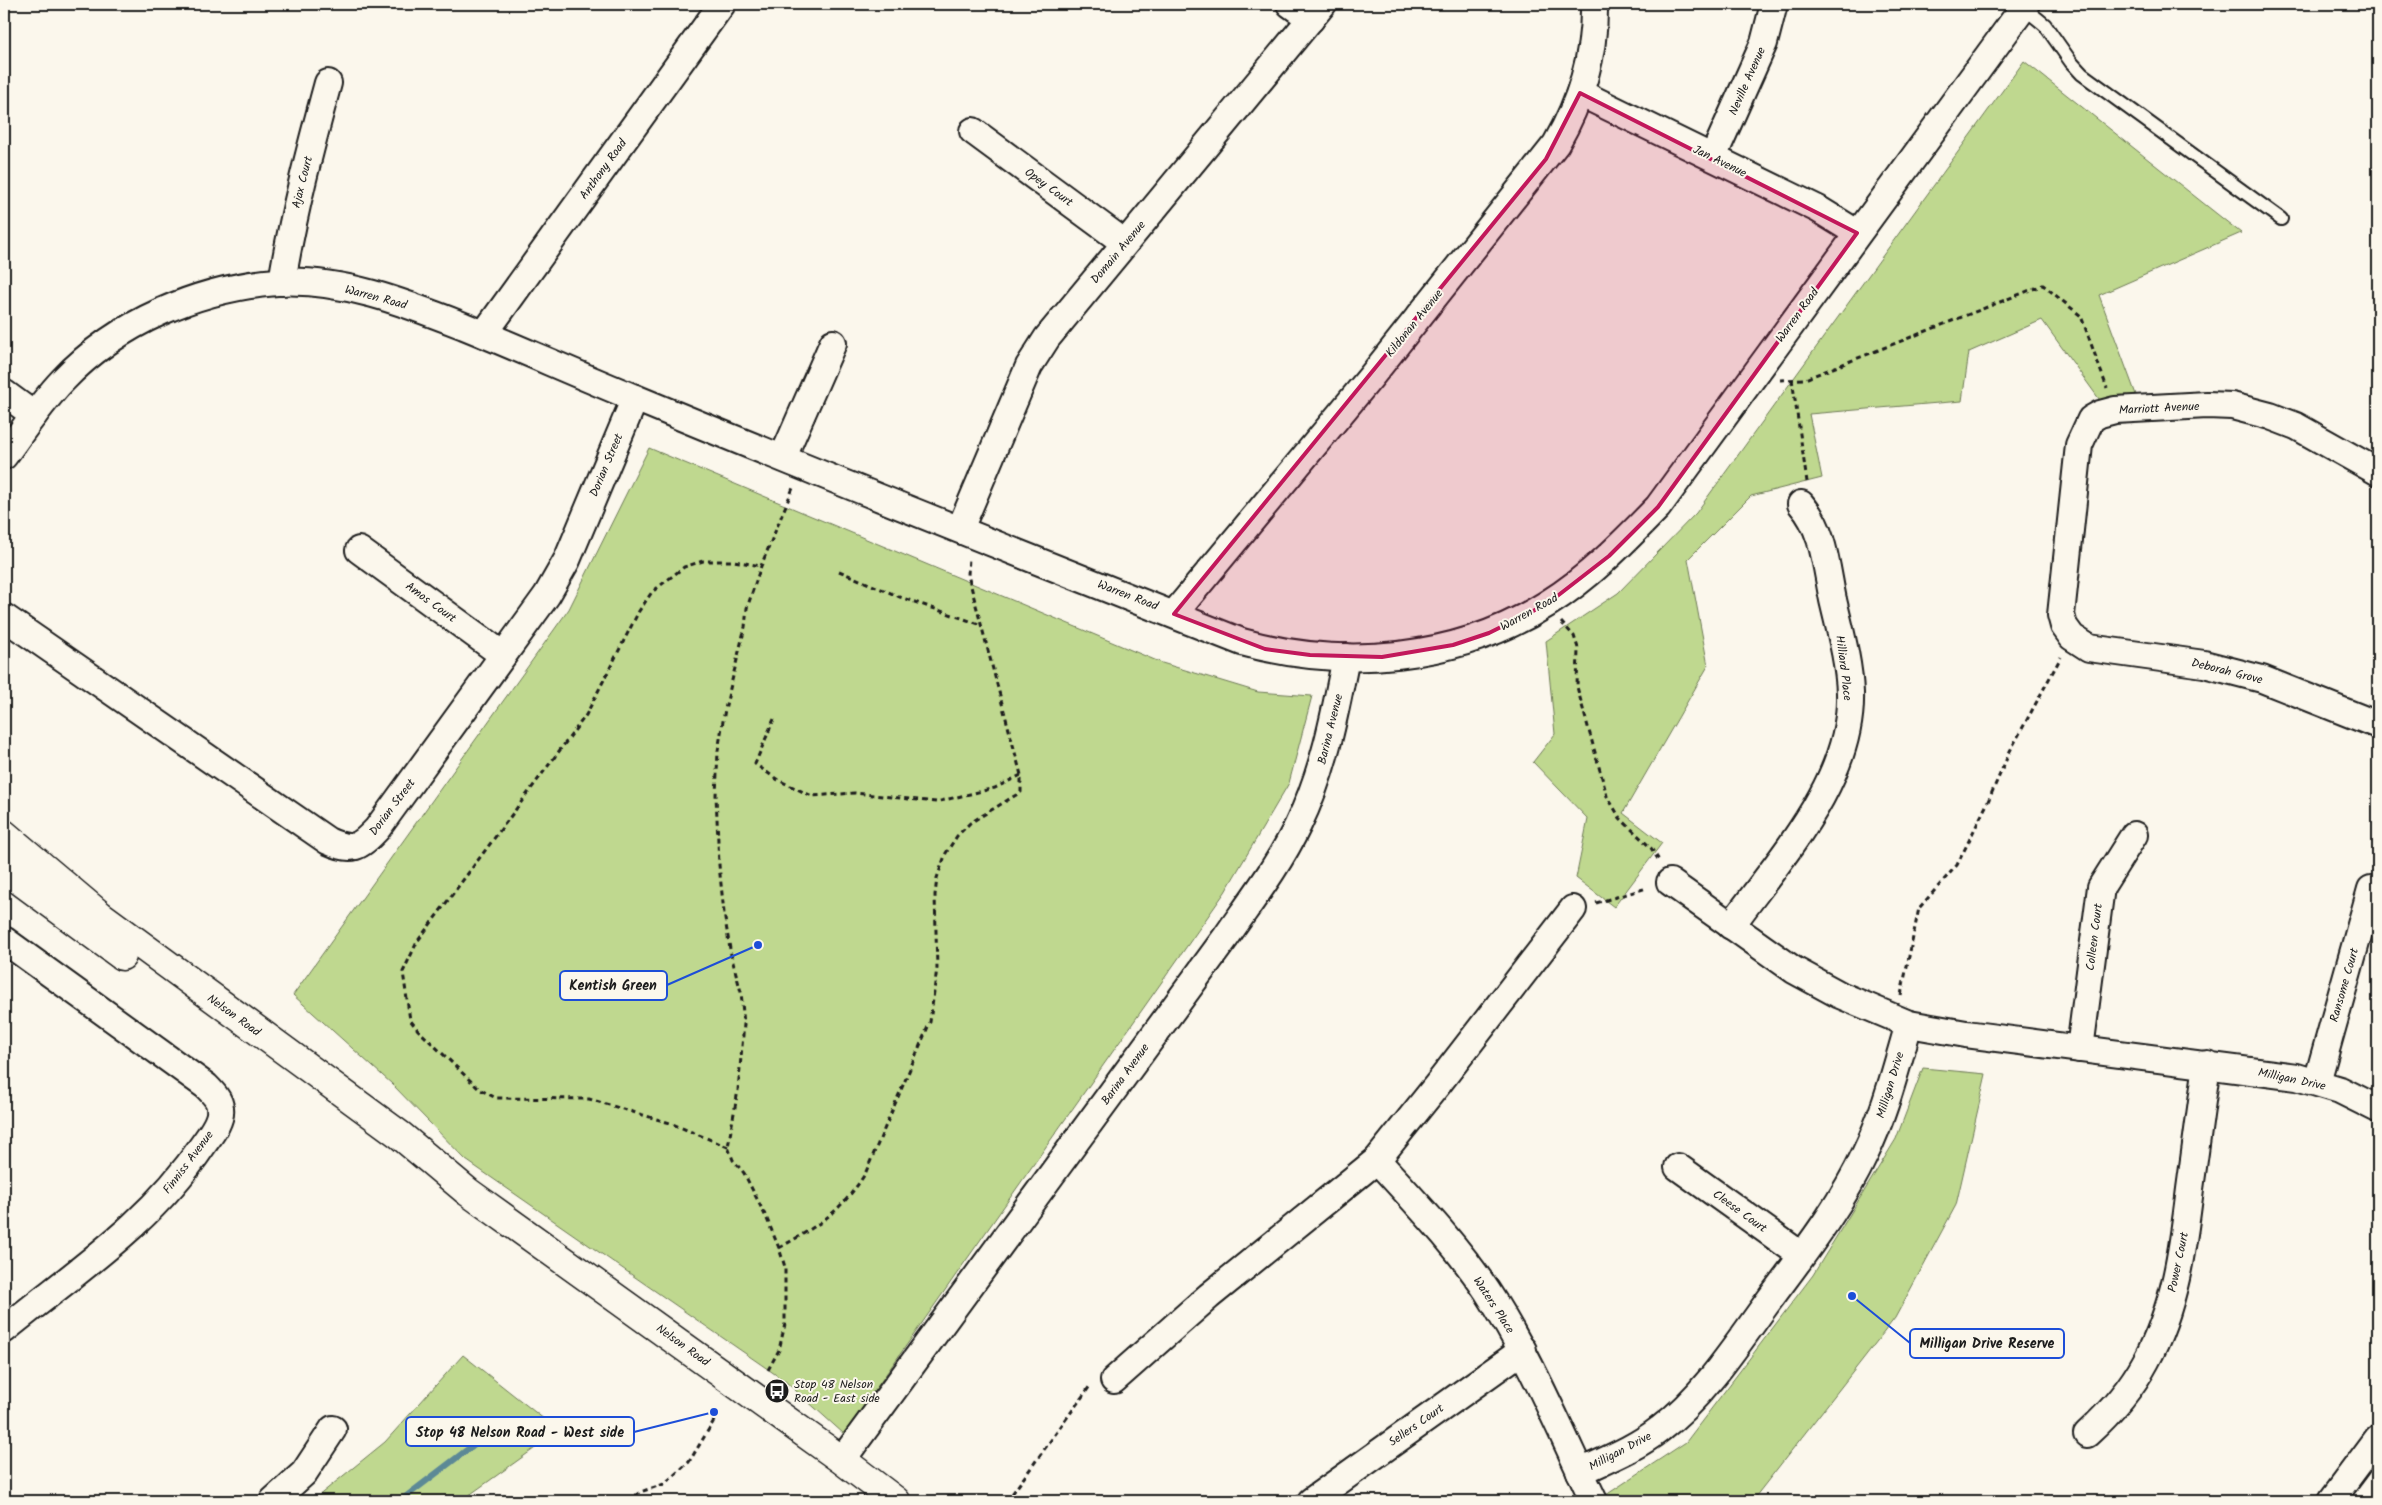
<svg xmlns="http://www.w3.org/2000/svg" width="2382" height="1505" viewBox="0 0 2382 1505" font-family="Kalam,sans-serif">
<rect width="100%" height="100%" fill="#fbf7ec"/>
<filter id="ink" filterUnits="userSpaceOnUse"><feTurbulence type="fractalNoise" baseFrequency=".02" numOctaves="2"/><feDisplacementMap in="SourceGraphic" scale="10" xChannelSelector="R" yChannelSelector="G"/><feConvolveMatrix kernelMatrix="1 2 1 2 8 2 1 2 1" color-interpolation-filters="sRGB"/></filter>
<g filter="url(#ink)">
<g fill="#bfd88f" stroke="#6e7a56">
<path d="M 2024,61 L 2241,233 L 2099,295 L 2138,400 L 2102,403 L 2042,320 L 1969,352 L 1962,401 L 1809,414 L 1822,478 L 1751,496 L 1688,559 L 1708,666 L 1623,813 L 1662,843 L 1614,907 L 1576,878 L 1588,819 L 1533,762 L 1555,734 L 1546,641 L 1618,593 L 1696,513 Z"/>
<path d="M 649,448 L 1162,663 L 1258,692 L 1312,696 L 1289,783 L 1225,892 L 844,1434 L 785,1381 L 466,1160 L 392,1084 L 293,995 L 569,609 Z"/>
<path d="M 1923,1068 L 1986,1074 L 1956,1205 L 1895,1318 L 1752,1501 L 1609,1501 L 1606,1495 L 1686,1442 L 1813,1275 L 1896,1139 Z"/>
<path d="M 463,1355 L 559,1431 L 461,1501 L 312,1501 L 385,1442 Z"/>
</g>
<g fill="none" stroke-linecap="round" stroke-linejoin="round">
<path stroke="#5c8996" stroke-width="6" d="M 400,1501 L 497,1427"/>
<defs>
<path id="service" d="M 2023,7 L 2045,25 L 2071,62 L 2082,74 L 2281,219"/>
<g id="minor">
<path d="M 1290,4 L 1311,19"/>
<path d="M 1580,93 L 1818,209 L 1857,233"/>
<path d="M 973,131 L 1125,243"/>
<path d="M 1713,157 L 1764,43 L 1774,4"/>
<path d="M 282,282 C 293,214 310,149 328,83"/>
<path d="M 484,334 L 722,4"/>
<path d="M 4,393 L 34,415"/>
<path d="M 4,456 C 23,430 41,403 63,380 C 118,322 199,288 277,282 C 341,278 405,303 464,326 C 521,349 578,375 635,398 C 836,481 1039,562 1242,642 C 1343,670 1457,661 1547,604 C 1589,578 1624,542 1658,507 L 2026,4"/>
<path d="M 783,457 L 833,343"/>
<path d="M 2378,472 L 2296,426 L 2270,416 L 2232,406 L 2207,405 L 2115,410 L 2100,414 L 2091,419 L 2079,445 L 2061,615 L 2064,626 L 2072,637 L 2089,648 L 2204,664 L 2235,672 L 2262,679 L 2378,725"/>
<path d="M 960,529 L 1029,366 L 1047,338 L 1323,4"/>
<path d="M 359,550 L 503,655"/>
<path d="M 1174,614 L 1370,378 L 1556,144 C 1581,101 1595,54 1594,4"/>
<path d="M 4,617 L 328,841 C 352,852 359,848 377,829 L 547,595 L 567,560 L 635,398"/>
<path d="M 1670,882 L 1794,970 L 1840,995 L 1909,1024 L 1966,1034 L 2297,1077 L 2340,1090 L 2378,1109"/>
<path d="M 1731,926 C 1779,859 1853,780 1850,693 C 1849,662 1840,630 1833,600 C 1826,566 1824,530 1801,504"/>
<path d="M 4,940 L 206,1086 C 212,1092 220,1100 220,1108 C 222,1121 210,1135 203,1145 C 150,1224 76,1271 4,1330"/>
<path d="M 2080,1049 L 2101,887 L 2134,835"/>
<path d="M 2317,1082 L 2371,889"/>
<path d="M 1377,1160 C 1415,1202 1455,1243 1487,1291 C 1530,1357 1560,1430 1594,1501"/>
<path d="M 1678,1167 L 1801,1255"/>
<path d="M 1114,1380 L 1209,1296 L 1377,1160 L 1438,1084 L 1573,909"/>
<path d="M 2087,1434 C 2110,1413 2131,1389 2146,1361 C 2175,1309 2183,1247 2190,1189 C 2196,1147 2201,1106 2207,1064"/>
<path d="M 842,1460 L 1226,937 C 1251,901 1279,865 1298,825 C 1324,772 1335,714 1346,657"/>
<path d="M 1580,1472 C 1608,1459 1636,1448 1660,1429 C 1705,1395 1737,1344 1770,1299 C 1804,1253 1841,1206 1865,1154 C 1885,1113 1896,1068 1909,1024"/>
<path d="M 273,1501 L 304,1473 L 333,1429"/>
<path d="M 1311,1501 L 1523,1350"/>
<path d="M 2331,1501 L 2378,1438"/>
</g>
<g id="secondary">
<path d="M 4,834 L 100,915 L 400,1135 L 468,1192 L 842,1460 L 896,1501"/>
<path d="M 4,869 L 122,956"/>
</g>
</defs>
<use href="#service" stroke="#1c1c1c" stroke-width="16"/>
<use href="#minor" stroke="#1c1c1c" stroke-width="30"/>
<use href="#secondary" stroke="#1c1c1c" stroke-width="31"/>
<g stroke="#1c1c1c" stroke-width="3" stroke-dasharray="5 4" stroke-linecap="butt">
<path d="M 1792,379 L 1807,482"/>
<path d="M 1780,380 L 1805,379 L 2043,285 L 2081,316 L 2107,388"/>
<path d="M 839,571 L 900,597 L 979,624"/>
<path d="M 1561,622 L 1574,636 L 1578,648 L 1577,687 L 1607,796 L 1620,818 L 1651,848 L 1660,862"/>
<path d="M 774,719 L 755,764 L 778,780 L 812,796 L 855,793 L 936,802 L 995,788 L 1021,775"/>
<path d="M 1596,903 L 1647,888"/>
<path d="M 1901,995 L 1919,908 L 1957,865 L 1986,806 L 2010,751 L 2061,657"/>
<path d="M 728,1147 L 670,1123 L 589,1099 L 496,1098 L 479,1089 L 418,1030 L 410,1020 L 403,972 L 417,942 L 586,715 L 639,611 L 652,592 L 684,567 L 703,561 L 734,561 L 761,566"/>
<path d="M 779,1248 C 819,1225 840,1213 865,1174 L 930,1022 L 937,968 L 935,895 L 937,878 L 946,853 L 957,836 L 970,823 L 1021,792 L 1021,775 L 968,575 L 969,557"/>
<path d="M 768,1370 L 779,1350 L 785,1324 L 785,1267 L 779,1248 L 767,1219 L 744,1173 L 733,1160 L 728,1147 L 738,1090 L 744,1024 L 741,992 L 731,955 L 724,913 L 719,865 L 716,795 L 718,751 L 725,709 L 745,627 L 747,608 L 761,566 L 793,488"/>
<path d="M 628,1501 L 640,1492 L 664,1484 L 689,1462 L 715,1419"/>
<path d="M 1007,1501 L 1090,1386"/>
</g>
<use href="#service" stroke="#fbf7ec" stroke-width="12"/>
<use href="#minor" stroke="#fbf7ec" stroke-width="26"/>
<use href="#secondary" stroke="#fbf7ec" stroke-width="28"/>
</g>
</g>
<path fill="#c2185b" fill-opacity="0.2" stroke="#c2185b" stroke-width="4" stroke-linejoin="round" d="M 1580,93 L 1857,233 L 1658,507 L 1609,556 L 1547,604 L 1489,633 L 1453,645 L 1382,657 L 1310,655 L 1265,649 L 1174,614 L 1546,159 Z"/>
<defs>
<symbol id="bus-disc" viewBox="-11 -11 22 22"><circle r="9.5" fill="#1c1c1c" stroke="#fbf7ec"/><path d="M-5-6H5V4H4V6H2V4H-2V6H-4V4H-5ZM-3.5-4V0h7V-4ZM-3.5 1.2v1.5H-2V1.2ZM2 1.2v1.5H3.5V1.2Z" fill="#fff"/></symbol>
</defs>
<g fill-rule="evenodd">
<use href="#bus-disc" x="763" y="1377" width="28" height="28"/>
</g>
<g text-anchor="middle" stroke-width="4" stroke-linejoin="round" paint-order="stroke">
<g font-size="12" fill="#1c1c1c" stroke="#fbf7ec">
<text transform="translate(1747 81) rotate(-66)" y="4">Neville Avenue</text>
<text transform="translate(1720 161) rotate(26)" y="4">Jan Avenue</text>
<text transform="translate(603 169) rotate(-54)" y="4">Anthony Road</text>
<text transform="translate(302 182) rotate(-76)" y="4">Ajax Court</text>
<text transform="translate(1049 187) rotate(36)" y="4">Opey Court</text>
<text transform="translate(1118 252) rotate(-50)" y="4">Domain Avenue</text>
<text transform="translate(376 297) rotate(15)" y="4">Warren Road</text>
<text transform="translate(1797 315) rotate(-54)" y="4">Warren Road</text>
<text transform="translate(1414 323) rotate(-51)" y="4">Kildonan Avenue</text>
<text transform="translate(2159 408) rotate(-3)" y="4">Marriott Avenue</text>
<text transform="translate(606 465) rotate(-67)" y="4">Dorian Street</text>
<text transform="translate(1128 595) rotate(21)" y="4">Warren Road</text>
<text transform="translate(431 602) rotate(36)" y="4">Amos Court</text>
<text transform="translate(1529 612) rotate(-29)" y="4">Warren Road</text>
<text transform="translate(1844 668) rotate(83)" y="4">Hilliard Place</text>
<text transform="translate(2227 671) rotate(14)" y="4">Deborah Grove</text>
<text transform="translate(1330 729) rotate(-76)" y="4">Barina Avenue</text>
<text transform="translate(392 807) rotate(-53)" y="4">Dorian Street</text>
<text transform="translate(2094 937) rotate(-83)" y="4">Colleen Court</text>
<text transform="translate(2344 985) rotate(-74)" y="4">Ransome Court</text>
<text transform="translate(234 1015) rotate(36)" y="4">Nelson Road</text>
<text transform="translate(1125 1074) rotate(-54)" y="4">Barina Avenue</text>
<text transform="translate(2292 1079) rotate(12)" y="4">Milligan Drive</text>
<text transform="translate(1890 1085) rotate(-73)" y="4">Milligan Drive</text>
<text transform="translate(188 1162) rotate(-53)" y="4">Finniss Avenue</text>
<text transform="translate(1740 1211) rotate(36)" y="4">Cleese Court</text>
<text transform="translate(2178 1262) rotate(-78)" y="4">Power Court</text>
<text transform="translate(1494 1305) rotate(57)" y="4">Waters Place</text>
<text transform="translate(683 1345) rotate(36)" y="4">Nelson Road</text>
<text transform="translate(1416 1425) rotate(-35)" y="4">Sellers Court</text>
<text transform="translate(1620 1451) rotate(-28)" y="4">Milligan Drive</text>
</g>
<g font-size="12" fill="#1c1c1c" stroke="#fbf7ec" text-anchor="start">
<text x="794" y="1388">Stop 48 Nelson<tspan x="794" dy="14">Road - East side</tspan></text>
</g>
</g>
<path fill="none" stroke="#1d4ed8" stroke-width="2" d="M758 945L667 985M1852 1296L1910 1343M714 1412L634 1432"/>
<g fill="#1d4ed8" stroke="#fbf7ec" stroke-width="2">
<circle cx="758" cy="945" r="5"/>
<circle cx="1852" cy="1296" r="5"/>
<circle cx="714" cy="1412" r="5"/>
</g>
<g fill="#fbf7ec" stroke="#1d4ed8" stroke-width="2">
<rect x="560" y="971" width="107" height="29" rx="5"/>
<rect x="1910" y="1329" width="154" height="29" rx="5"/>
<rect x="406" y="1417" width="228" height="29" rx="5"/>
</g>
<g font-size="14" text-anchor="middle" font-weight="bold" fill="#1c1c1c">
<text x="613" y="990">Kentish Green</text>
<text x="1987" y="1348">Milligan Drive Reserve</text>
<text x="520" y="1437">Stop 48 Nelson Road - West side</text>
</g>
<rect width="2382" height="1505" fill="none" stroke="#fbf7ec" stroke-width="20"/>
<rect x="10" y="10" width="2362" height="1485" fill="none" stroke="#1c1c1c" stroke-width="2" filter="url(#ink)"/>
</svg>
